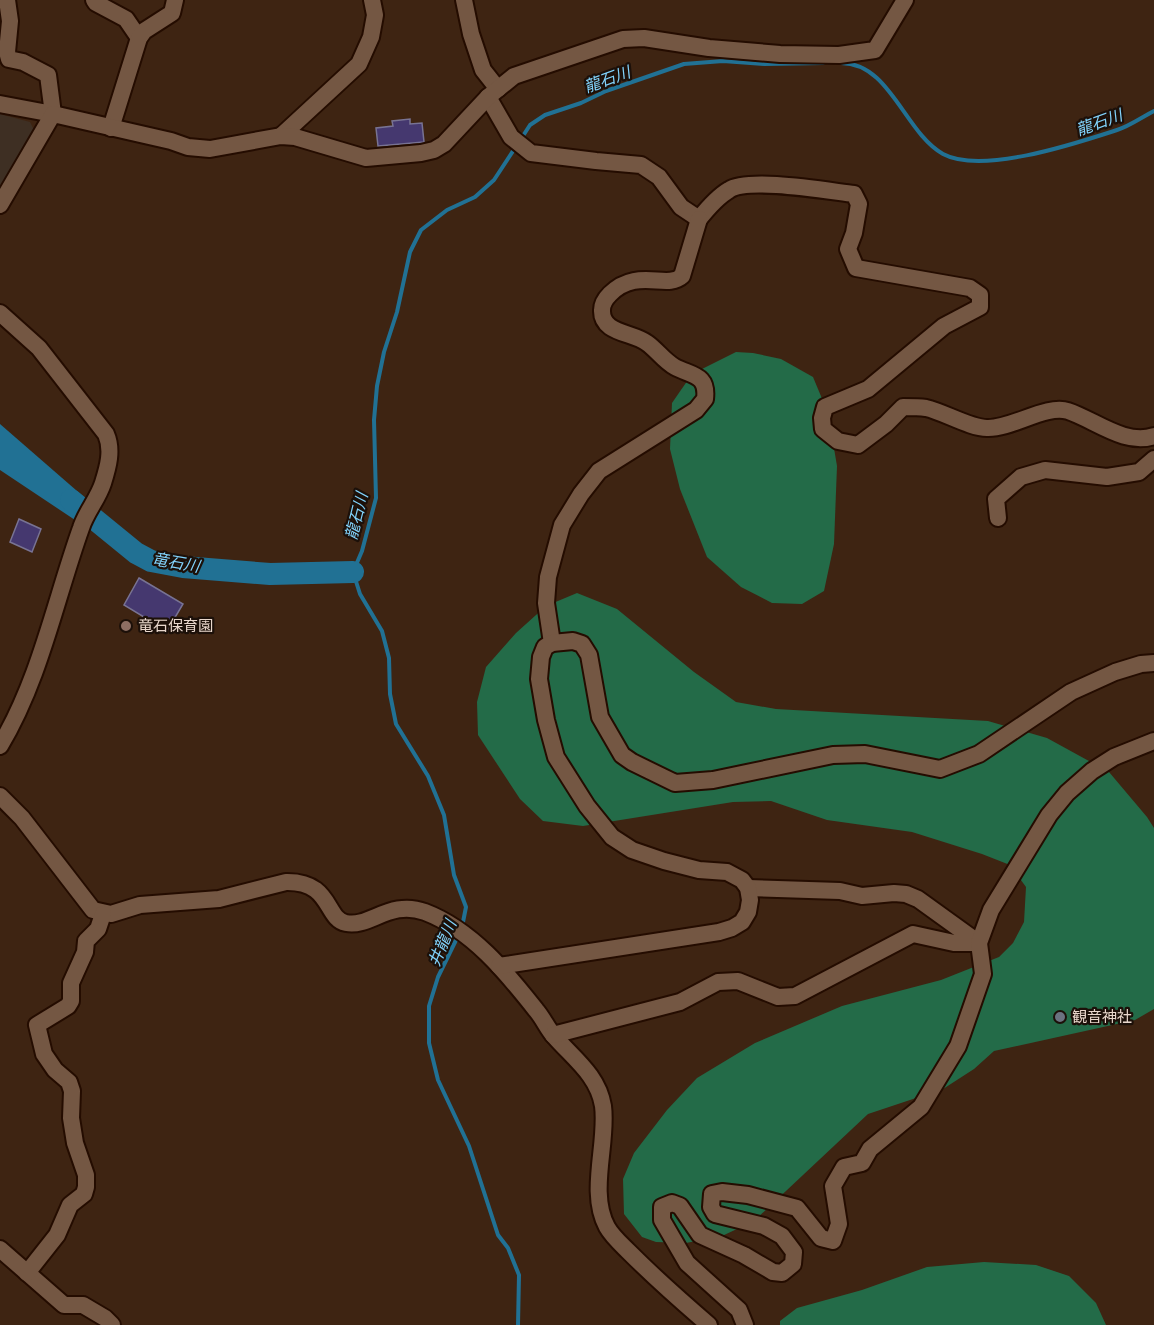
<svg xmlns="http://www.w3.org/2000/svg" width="1154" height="1325" viewBox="0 0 1154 1325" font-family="'Fira Sans Condensed','Noto Sans JP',sans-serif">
<rect width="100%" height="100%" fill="#3e2412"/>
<path fill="#3e2f23" d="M 0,114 L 30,122 L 34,130 L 0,190 Z"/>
<g fill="#236b48">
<path d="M 736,352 L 753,353 L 781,359 L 813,377 L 828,413 L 837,466 L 834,544 L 824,591 L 802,604 L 772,603 L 741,587 L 707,557 L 680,489 L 670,449 L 672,403 L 692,374 Z"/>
<path d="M 577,593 L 617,609 L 694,672 L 736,702 L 776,709 L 988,721 L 1047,738 L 1109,772 L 1147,817 L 1154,828 L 1154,1009 L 1135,1020 L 994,1051 L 974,1069 L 943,1089 L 868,1114 L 754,1221 L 722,1236 L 686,1243 L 656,1242 L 642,1237 L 624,1214 L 623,1179 L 634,1153 L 667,1110 L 697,1078 L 755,1043 L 842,1006 L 941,980 L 999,957 L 1013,943 L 1024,922 L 1026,887 L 1010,865 L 982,854 L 912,832 L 827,820 L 771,801 L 733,802 L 583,826 L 543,821 L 520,799 L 478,735 L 477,702 L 486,667 L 516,633 L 546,606 Z"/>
<path d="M 984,1262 L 1036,1265 L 1069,1276 L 1096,1303 L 1106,1325 L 780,1325 L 780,1321 L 797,1308 L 862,1290 L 927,1267 Z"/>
</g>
<path fill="#217194" d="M 0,424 L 92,504 L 81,524 L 0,470 Z"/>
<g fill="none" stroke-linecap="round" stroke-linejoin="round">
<g stroke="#217194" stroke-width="4">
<path d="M 840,63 C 890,62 904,132 943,154 C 982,175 1077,143 1117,130 C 1130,126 1142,117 1154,111"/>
<path d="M 521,139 L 530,125 L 545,115 L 581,103 L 606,91 L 684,64 L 723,61 L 764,64 L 823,63"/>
<path d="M 462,927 L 466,907 L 454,875 L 444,815 L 428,776 L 396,724 L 390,694 L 389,658 L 382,631 L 360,594 L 353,572 L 362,551 L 376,498 L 374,420 L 377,386 L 384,352 L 397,312 L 410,252 L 421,230 L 447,210 L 475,197 L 494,180 L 515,148"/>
<path d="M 458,936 L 438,977 L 429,1006 L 429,1043 L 438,1080 L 469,1146 L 498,1235 L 508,1248 L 519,1275 L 518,1325"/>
</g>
<path stroke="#217194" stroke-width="22" d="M 71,500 L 136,553 L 151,561 L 183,567 L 270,574 L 353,572"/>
</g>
<g fill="#45386f" stroke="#787393" stroke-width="1.5">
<path d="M 410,119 L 410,124 L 422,123 L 424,142 L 378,146 L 376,128 L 393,126 L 392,121 Z"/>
<path d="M 19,519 L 41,529 L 32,552 L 10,542 Z"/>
<path d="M 139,578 L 183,604 L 167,631 L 124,605 Z"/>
</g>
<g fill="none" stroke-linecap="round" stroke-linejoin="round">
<defs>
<g id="minor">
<path d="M 94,0 L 96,3 L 126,19 L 139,38"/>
<path d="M 464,0 L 471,34 L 483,70 L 498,89"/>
<path d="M 488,97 L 511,137 L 531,153 L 596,161 L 641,165 L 659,177 L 681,207 L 699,219 C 707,209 717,197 729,190 C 748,177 828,191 854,194 L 859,204 L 854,233 L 848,249 L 856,268 L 970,288 L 980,295 L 980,307 L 944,326 L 868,389 L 825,407 L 822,418 L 823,429 L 838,441 L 858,445 L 886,424 L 903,407 C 910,407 919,407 926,408 C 944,412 970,428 987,428 C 1012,429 1046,404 1068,411 C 1095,420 1125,446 1154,436"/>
<path d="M 0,104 L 53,114 L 48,75 L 23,62 L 9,59 L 7,52 L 10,21 L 7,0"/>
<path d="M 111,128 L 139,38 L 144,31 L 172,13 L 175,0"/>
<path d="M 281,136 L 359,64 L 371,37 L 375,15 L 372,0"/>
<path d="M 0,205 L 53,114 L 171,141 L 188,147 L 210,149 L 281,136 L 295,137 L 366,158 L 421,153 L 434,150 L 444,144 L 488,97 L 514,76 L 623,39 L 644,38 L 709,48 L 780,54 L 839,55 L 875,50 L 905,0"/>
<path d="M 0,313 L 39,348 L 106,434 C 113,450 108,467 103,483 C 98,499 86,512 81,528 C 55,601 40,679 0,746"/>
<path d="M 998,518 L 996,499 L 1021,477 L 1045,470 L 1107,477 L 1139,472 L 1154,459"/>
<path d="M 552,643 L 546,603 L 548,577 L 562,525 L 581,494 L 599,471 L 696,410 L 705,399 C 708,374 692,376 675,367 C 664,361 657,350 647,343 C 633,332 601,334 602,310 C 602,304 606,298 610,294 C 637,267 667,290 682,276 L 699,219"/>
<path d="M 0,796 L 22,818 L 93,910 L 111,914 L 140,905 L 219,899 L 286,882 C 332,881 325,919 346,923 C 370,928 390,899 425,912 C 472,930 506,972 536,1010 C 543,1018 547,1028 554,1036 C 573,1058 598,1075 603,1106 C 608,1143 588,1192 607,1227 C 612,1236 621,1244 628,1251 C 654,1277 681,1301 709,1325"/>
<path d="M 748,888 L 840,891 L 862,896 L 894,893 L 906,894 L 918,899 L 979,943"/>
<path d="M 499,966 L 719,932 L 732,928 L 742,922 L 748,912 L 750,900 L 748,888 L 742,880 L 727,872 L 699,870 L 664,861 L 632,850 L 612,837 L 587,806 L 556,757 L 546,720 L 539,679 L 541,657 L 545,647 L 552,643 L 573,641 L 582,644 L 589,655 L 600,717 L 622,755 L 632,762 L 675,783 L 713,780 L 833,755 L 865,754 L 940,769 L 979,754 L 1071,692 L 1115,672 L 1141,664 L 1154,663"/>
<path d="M 553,1035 L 680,1002 L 718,982 L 738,981 L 778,997 L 795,996 L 913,934 L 954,943 L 979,943"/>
<path d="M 0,1249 L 64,1305 L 83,1305 L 105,1318 L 112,1325"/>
<path d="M 27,1273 L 57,1235 L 70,1205 L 84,1194 L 86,1187 L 86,1175 L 75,1143 L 71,1118 L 72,1091 L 69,1082 L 55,1070 L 44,1054 L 37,1025 L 68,1006 L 71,1001 L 71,983 L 85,952 L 86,941 L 98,929 L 103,914"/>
<path d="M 745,1325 L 739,1310 L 687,1263 L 662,1220 L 662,1207 L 672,1203 L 680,1206 L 700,1235 L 744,1255 L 773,1272 L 782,1273 L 793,1264 L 794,1252 L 782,1236 L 764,1226 L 715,1214 L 711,1207 L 712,1194 L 722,1192 L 748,1195 L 797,1208 L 821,1238 L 833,1241 L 839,1224 L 833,1186 L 844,1167 L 862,1163 L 870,1149 L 921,1107 L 958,1046 L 983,974 L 979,943 L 991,910 L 1049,815 L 1067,793 L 1092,771 L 1114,757 L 1154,741"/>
</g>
</defs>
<use href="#minor" stroke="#240c00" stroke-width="20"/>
<use href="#minor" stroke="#745743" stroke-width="16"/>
</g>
<circle fill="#8d6e63" stroke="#1c1009" stroke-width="2" cx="126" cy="626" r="6"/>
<circle fill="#6b7280" stroke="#1c1009" stroke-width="2" cx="1060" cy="1017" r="6"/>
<g text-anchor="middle" stroke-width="4.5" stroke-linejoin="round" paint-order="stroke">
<g font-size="15" fill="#e9d7cc" stroke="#1c1009" text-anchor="start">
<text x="138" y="631">竜石保育園</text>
<text x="1072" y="1022">観音神社</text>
</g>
<g font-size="16" font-style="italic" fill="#82d3fc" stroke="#1c1009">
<text transform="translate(607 79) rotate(-20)" y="6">龍石川</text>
<text transform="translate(1099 122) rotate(-20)" y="6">龍石川</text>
<text transform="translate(356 516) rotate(-76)" y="6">龍石川</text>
<text transform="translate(176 562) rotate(10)" y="6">竜石川</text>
<text transform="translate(442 943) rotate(-68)" y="6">井龍川</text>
</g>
</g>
</svg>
